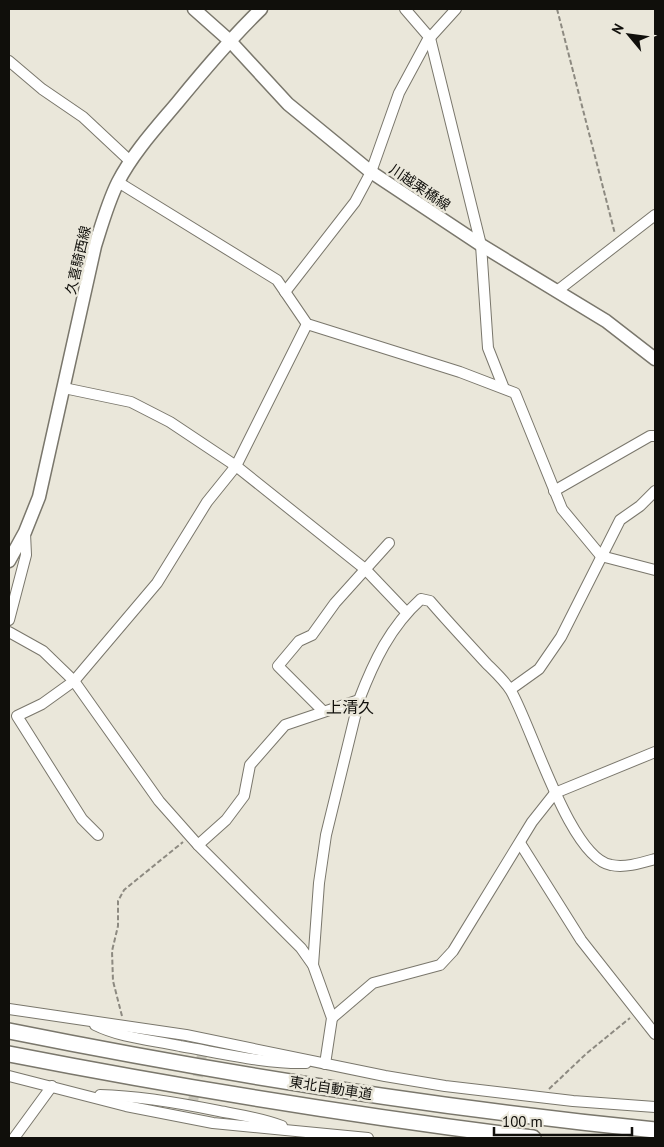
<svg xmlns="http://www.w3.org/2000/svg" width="664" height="1147" viewBox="0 0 664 1147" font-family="'PT Sans','Noto Sans JP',sans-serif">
<rect width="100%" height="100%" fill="#eae7da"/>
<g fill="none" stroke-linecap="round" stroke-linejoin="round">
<path stroke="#c9c7bb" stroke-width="10" stroke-dasharray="10 5" stroke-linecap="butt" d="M 192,1106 L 203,1050"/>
<defs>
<g id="minor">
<path d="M 405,9 L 430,38 L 481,245 L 488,348 L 503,386"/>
<path d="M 9,61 L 42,89 L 83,117 L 130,161"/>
<path d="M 118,182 L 277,280 L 307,324 L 460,372 L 515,393 L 562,509 L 601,556 L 655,570"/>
<path d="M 557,291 L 655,215"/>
<path d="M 285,292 L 355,202 L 371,172 L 399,93 L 427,41 L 456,9"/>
<path d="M 64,388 L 131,402 L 170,422 L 236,466 L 365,569 L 406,612"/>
<path d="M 554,491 L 650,436 L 655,436"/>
<path d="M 9,620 L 26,555 L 25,533"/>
<path d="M 9,632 L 43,651 L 74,681 L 159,801 L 198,845 L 301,948 L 313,965 L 332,1018 L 325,1064"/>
<path d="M 511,689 L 539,669 L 561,637 L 620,520 L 640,506 L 655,491"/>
<path d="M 323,711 L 278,666 L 299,641 L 312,635 L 335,603 L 389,543"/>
<path d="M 98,835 L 82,819 L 17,716 L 42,704 L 74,681 L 157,583 L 207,502 L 236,466 L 307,324"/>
<path d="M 520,843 L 581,940 L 655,1034"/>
<path d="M 198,845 L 226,820 L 244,796 L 250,765 L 285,725 L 359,700 C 374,661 390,627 421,599 L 430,601 C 448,622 467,642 486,663 C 494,671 505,681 511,691 C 532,727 570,858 611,865 C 625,868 641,863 655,859"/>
<path d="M 313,965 L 319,883 L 326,835 L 359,700"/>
<path d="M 9,1009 L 186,1035 L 385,1076 L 445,1086 L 573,1101 L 655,1107"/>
<path d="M 332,1018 L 373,983 L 440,965 L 453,951 L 532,822 L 555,793 L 655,752"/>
<path d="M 95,1025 C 121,1038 152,1040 180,1046 C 221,1053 265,1064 306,1063"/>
<path d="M 9,1076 L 126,1106 L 213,1123 L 368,1138"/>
<path d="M 100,1095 C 140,1096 180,1103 219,1111 C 240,1115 262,1118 282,1126"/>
<path d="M 14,1138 L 52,1086"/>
</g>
<g id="major">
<path d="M 194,9 L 230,41 L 288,104 L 371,172 L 481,245 L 606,321 L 655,359"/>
<path d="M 9,561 L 25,532 L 39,497 L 95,246 C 102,224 108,202 118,182 C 133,153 156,128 177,103 C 204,70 231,38 261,9"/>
</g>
<g id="highway">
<path d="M 9,1031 C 223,1074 438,1108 655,1130"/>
<path d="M 9,1054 C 183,1088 357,1116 533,1138"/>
</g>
</defs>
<use href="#minor" stroke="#7a776c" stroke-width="12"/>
<use href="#major" stroke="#7a776c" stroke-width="15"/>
<use href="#highway" stroke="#7a776c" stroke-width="18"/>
<g stroke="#8d8a81" stroke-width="2" stroke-dasharray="5 2.5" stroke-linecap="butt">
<path d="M 557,9 L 615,234"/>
<path d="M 122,1016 L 113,981 L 112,951 L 118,926 L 118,901 L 124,890 L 183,842"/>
<path d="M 549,1089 L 587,1053 L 630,1018"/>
</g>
<use href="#minor" stroke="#fff" stroke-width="10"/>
<use href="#major" stroke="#fff" stroke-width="12"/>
<use href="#highway" stroke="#fff" stroke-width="15"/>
</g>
<g text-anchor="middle" stroke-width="5" stroke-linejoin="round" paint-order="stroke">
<g font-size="14" fill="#100f0b" stroke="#eae7da">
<text transform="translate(420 187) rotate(34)" y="5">川越栗橋線</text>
<text transform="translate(78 260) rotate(-77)" y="5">久喜騎西線</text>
<text transform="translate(331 1088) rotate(9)" y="5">東北自動車道</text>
</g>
<g font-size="16" fill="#100f0b" stroke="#eae7da">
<text x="350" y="713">上清久</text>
</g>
</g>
<rect width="664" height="1147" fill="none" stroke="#100f0b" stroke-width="20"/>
<g transform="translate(629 35) rotate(299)" stroke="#eae7da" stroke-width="4" paint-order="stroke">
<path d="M0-4L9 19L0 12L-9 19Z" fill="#100f0b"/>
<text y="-8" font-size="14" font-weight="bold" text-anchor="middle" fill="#100f0b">N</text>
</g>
<path d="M494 1127v8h138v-8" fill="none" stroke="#100f0b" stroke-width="2.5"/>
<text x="502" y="1127" font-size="15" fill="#100f0b" stroke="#eae7da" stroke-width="4" paint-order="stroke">100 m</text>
</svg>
